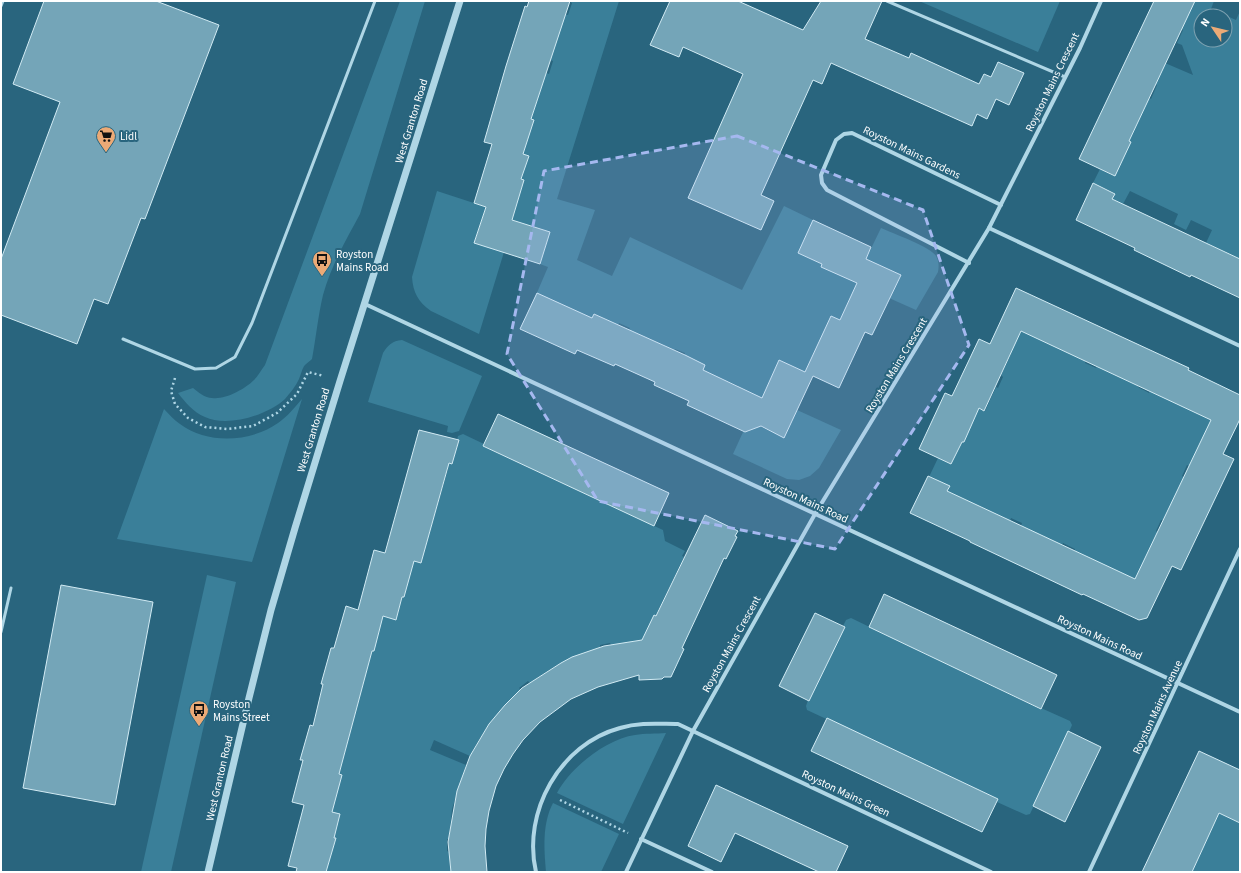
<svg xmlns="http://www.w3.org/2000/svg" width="1241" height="873" viewBox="0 0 1241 873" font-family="'Source Sans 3',sans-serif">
<rect width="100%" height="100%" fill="#29657e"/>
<g fill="#3a7f99" fill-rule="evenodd">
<path d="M 400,1 L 425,1 L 360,214 C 346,240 331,266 323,295 C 318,316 316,338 312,359 C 310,361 307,363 305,365 C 302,368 301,375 299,379 C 296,386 290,393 285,399 C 268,415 227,428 205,417 C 193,412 185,402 178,393 L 193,388 C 198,392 205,398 212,398 C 225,400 245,389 254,380 C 258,376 261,370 265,365 Z"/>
<path d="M 569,1 L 619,1 L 557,199 L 595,210 L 577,260 L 612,276 L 630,237 L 742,290 L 784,206 L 813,220 L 798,253 L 822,264 L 821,267 L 860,278 L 840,320 L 805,372 L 779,360 L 763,396 L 765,402 L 737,389 L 738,386 L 727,381 L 725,383 L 702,373 L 685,356 L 685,353 L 675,349 L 674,351 L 629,330 L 630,328 L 619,323 L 618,325 L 594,314 L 591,320 L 559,303 L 558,305 L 536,295 L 548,267 L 540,264 L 550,232 L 512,220 L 524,180 L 521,179 L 529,156 L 520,154 L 530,132 L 534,120 L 531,119 L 546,73 L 549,74 L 553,61 L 550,60 L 565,14 L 568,15 L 572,3 Z"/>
<path d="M 919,1 L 1060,1 L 1038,52 Z"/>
<path d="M 1175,1 L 1214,1 L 1211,9 L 1236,20 L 1240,11 L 1240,262 L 1239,258 L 1206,243 L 1212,230 L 1191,220 L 1186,230 L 1174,224 L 1178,214 L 1130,191 L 1123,204 L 1117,201 L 1115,203 L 1111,201 L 1114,193 L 1093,183 L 1100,169 L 1112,175 L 1130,142 L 1129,141 L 1149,98 L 1151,99 L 1157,85 L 1155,84 L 1165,63 L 1193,75 L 1182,45 L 1177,43 L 1183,30 L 1181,29 ZM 1201,16 L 1225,16 L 1225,40 L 1201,40 Z"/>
<path d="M 437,191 L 486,207 L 475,239 L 478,244 L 504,252 L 479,334 L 431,311 C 418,302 413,292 412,277 Z"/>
<path d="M 881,228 C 892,233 931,247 936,256 C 939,261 939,266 938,272 L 916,310 L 889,298 L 899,278 L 897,273 L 866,259 Z"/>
<path d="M 1001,325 L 1020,334 L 1023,328 L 1085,361 L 1085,363 L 1096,368 L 1097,366 L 1138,386 L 1138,387 L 1149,393 L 1150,391 L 1207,418 L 1213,418 L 1189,466 L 1187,465 L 1182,476 L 1184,478 L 1164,520 L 1161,520 L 1156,531 L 1158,533 L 1136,582 L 1075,551 L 1075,549 L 1063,543 L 1062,545 L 1021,526 L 1022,523 L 1011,518 L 1010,521 L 946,494 L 950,486 L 929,477 L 938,458 L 951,464 L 962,442 L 964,442 L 978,408 L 985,411 L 996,387 L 998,388 L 1003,377 L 1001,375 L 1011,354 L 991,344 Z"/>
<path d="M 402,340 L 482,376 L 459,431 L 452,433 L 447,432 L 448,426 L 368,402 L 383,353 C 388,345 392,341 402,340 Z"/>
<path d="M 302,399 L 252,562 L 117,539 L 164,409 C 169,414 174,420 180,424 C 208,445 251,442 278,423 C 287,417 295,407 302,399 Z"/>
<path d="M 797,410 L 841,430 L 819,468 L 810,476 L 799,480 L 787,479 L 733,454 L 744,430 L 747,431 L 750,430 L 755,424 L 780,436 L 787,431 Z"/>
<path d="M 463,434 L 484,444 L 483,446 L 493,451 L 663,530 L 665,541 L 685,551 L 682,556 L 684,557 L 644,640 L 611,645 L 610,643 L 600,645 L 600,648 C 574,654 552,667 530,683 L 528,681 L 519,688 L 521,690 C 500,710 483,730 470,756 L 434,740 L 430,750 L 466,765 L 452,809 L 449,839 L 447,839 L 447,851 L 449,852 L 451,872 L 325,872 L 335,838 L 334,838 L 340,815 L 330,811 L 341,775 L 339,774 L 372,651 L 374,651 L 381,615 L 396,620 L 402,597 L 404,597 L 412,560 L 421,562 L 448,469 L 444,462 L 452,464 L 459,441 L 457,440 L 458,436 Z"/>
<path d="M 207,575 L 236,582 L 171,872 L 141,872 Z"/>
<path d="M 851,618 L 1040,709 L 1041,708 L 1070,721 L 1072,725 L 1069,732 L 1068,732 L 1030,814 L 1026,815 L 997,802 L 998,799 L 807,710 L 806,706 L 808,700 L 809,700 L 844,627 L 843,626 L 846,620 Z"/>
<path d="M 666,733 L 623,824 L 557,793 C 570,768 606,739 635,735 C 645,733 656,734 666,733 Z"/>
<path d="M 553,803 L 619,834 L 601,872 L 546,872 C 544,849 542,824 553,803 Z"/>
<path d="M 1219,813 L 1240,823 L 1240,872 L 1192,872 Z"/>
</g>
<g fill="#74a5b8" stroke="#d2ebf4">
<path d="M 44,1 L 156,1 L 219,25 L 145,219 L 141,218 L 108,304 L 94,299 L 77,344 L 1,315 L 1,259 L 60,102 L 13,84 Z"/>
<path d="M 529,1 L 570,1 L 531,119 L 534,120 L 523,154 L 529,156 L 521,179 L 524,180 L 512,220 L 550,232 L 540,264 L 474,243 L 486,207 L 474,203 L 492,144 L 484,142 L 506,66 L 525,6 L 527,7 Z"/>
<path d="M 670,1 L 738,1 L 803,30 L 821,1 L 882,1 L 865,39 L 909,58 L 911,53 L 979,84 L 984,74 L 991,77 L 998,62 L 1024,73 L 1009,105 L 996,99 L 987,119 L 977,114 L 972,126 L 831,63 L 822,84 L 813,80 L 761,195 L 774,201 L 761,230 L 688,198 L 743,74 L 683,47 L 679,57 L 650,45 Z"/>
<path d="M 1154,1 L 1195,1 L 1129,141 L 1131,142 L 1115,176 L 1079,159 Z"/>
<path d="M 1093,183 L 1115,194 L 1112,199 L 1240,259 L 1240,298 L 1191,275 L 1190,277 L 1134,250 L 1135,248 L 1076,220 Z"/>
<path d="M 813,220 L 871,247 L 866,259 L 901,275 L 872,335 L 865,332 L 839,388 L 813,376 L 784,438 L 761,426 L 745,432 L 687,405 L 689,401 L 654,385 L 655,382 L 615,364 L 614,366 L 577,350 L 575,354 L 520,329 L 537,293 L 592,318 L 594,314 L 685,355 L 705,365 L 703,370 L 762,398 L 779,360 L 805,372 L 831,316 L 840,320 L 857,283 L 821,267 L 822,264 L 798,253 Z"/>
<path d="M 1016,288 L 1189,368 L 1188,370 L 1240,395 L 1240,419 L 1223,454 L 1234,459 L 1181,570 L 1172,566 L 1147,618 L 1139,620 L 1083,594 L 1082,595 L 970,542 L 970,541 L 910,513 L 928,476 L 950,486 L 947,491 L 1135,579 L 1211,420 L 1021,331 L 984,411 L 979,408 L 964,442 L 962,442 L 951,464 L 919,449 L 945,393 L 952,396 L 979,339 L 990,344 Z"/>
<path d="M 498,414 L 669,493 L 654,526 L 483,446 Z"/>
<path d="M 419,430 L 459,440 L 452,464 L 449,463 L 421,563 L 414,561 L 404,597 L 402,597 L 396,620 L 383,616 L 374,651 L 372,651 L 339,774 L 342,775 L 332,812 L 340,814 L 334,838 L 336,838 L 326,872 L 296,872 L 297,868 L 288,866 L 304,805 L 292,802 L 303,760 L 300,760 L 310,725 L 313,726 L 323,684 L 321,684 L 331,648 L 334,648 L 346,606 L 358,610 L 374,550 L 385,553 Z"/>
<path d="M 705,515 L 738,531 L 735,536 L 737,537 L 726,559 L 724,558 L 682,648 L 684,649 L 671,677 L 664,677 L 662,679 L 639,680 L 639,675 L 598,687 L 571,699 L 540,722 L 523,740 L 513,754 L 504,769 L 496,786 L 489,811 L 486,829 L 485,846 L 487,872 L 451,872 L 448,842 L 457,791 L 470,756 L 489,724 L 505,705 L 522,688 L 561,663 L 572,657 L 604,646 L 642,640 L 654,615 L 656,616 Z"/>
<path d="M 61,585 L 153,602 L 115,805 L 23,788 Z"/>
<path d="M 884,594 L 1057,675 L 1041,709 L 869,627 Z"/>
<path d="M 815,613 L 845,627 L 809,701 L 779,686 Z"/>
<path d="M 827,718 L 998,799 L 982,832 L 811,751 Z"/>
<path d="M 1068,731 L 1101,747 L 1065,822 L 1033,806 Z"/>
<path d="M 1199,751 L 1240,770 L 1240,823 L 1219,813 L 1192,872 L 1142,872 Z"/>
<path d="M 716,785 L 848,846 L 836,872 L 819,872 L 735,833 L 721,862 L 688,846 Z"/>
</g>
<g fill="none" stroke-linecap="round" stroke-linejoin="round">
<g stroke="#afd6e5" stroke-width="2.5" stroke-dasharray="2 3" stroke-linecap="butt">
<path d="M 175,378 L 171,391 L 175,404 L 188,418 L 205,427 L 227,429 L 253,426 L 277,413 L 297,394 L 308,372 L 324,376"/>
<path d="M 560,800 L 628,833"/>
</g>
<g stroke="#afd6e5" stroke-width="3">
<path d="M 887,1 L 1065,77"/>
<path d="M 1,6 L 3,1"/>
<path d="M 123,339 L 195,369 L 216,368 L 235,357 L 252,323 L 375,1"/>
<path d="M 1,632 L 11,588"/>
</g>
<g stroke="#afd6e5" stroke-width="4">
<path d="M 989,228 L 1240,346"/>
<path d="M 969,263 L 827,190 L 822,183 L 821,175 L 836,140 L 844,134 L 852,133 L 1001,205"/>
<path d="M 365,304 L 1240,712"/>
<path d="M 641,839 L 712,872"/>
<path d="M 536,872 C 522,812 560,744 620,728 C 640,722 658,724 678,724 L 991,872"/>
<path d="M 626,872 L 693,731 L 815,514 L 989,228 L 1080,48 L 1101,1"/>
<path d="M 1089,872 L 1240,549"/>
</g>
<path stroke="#afd6e5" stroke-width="7" d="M 208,872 L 249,698 L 271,610 L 295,528 L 340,381 L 460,1"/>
</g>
<path fill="#a5b8ef" fill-opacity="0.2" stroke="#a5b8ef" stroke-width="3" stroke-dasharray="8 5" stroke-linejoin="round" d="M 737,136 L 923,210 L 969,345 L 835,549 L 598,501 L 507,354 L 544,171 Z"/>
<defs>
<symbol id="supermarket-pin" viewBox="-11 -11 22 30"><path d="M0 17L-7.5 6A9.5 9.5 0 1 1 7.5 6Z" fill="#ecaa76" stroke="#29657e"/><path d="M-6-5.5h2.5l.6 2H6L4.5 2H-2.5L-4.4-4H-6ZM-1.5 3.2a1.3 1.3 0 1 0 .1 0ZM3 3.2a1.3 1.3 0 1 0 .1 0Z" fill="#111"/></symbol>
<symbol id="bus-pin" viewBox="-11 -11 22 30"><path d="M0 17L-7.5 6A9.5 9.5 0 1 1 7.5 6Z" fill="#ecaa76" stroke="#29657e"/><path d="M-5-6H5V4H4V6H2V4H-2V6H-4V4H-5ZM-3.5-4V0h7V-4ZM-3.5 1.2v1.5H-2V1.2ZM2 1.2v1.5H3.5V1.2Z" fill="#111"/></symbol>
</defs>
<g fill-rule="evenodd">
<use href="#supermarket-pin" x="95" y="125" width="22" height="30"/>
<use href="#bus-pin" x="311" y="249" width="22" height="30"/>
<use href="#bus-pin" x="188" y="699" width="22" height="30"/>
</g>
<g text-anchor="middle" stroke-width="4" stroke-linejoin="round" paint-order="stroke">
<g font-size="11" fill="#fff" stroke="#29657e">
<text transform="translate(1052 82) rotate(-64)" y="4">Royston Mains Crescent</text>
<text transform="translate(411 121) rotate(-73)" y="4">West Granton Road</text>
<text transform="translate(912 152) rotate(26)" y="4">Royston Mains Gardens</text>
<text transform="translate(896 365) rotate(-59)" y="4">Royston Mains Crescent</text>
<text transform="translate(313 430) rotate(-73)" y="4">West Granton Road</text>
<text transform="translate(806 500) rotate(25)" y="4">Royston Mains Road</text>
<text transform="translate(1100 637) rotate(25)" y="4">Royston Mains Road</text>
<text transform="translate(731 644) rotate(-61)" y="4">Royston Mains Crescent</text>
<text transform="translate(1157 707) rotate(-65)" y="4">Royston Mains Avenue</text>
<text transform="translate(219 778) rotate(-77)" y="4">West Granton Road</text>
<text transform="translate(846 793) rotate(25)" y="4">Royston Mains Green</text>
</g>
<g font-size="11" fill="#fff" stroke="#29657e" text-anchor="start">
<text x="120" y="140">Lidl</text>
<text x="336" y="258">Royston<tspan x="336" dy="13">Mains Road</tspan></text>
<text x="213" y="708">Royston<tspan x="213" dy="13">Mains Street</tspan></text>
</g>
</g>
<rect width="1241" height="873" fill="none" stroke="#ffffff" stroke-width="4"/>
<g transform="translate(1213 28) rotate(305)"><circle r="19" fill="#29657e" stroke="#7fa3b2"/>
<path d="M0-3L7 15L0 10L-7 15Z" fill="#ecaa76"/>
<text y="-6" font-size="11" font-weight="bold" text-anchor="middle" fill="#ffffff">N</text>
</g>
</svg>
